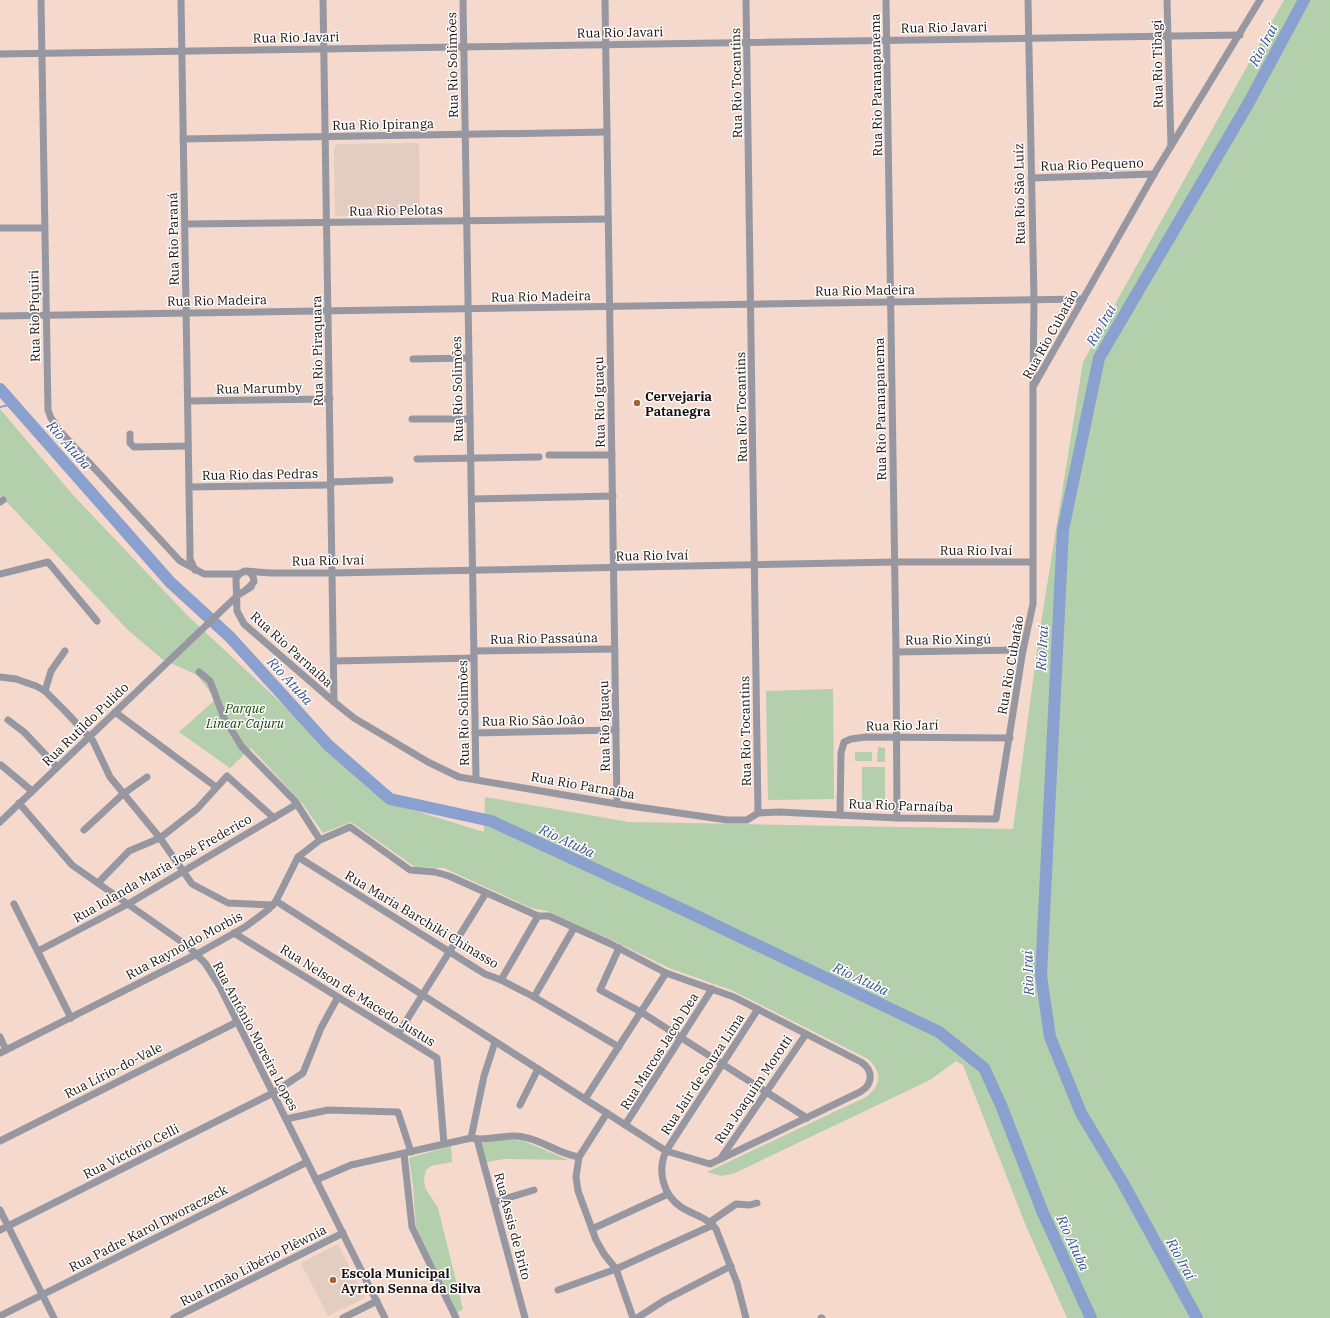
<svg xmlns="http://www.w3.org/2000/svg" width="1330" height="1318" viewBox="0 0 1330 1318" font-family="'IBM Plex Serif',serif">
<rect width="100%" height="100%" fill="#f5d9cc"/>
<g fill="#e3cdc0">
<path d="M 419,143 L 420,215 L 335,216 L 334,150 L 336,144 Z"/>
<path d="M 338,1244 L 365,1298 L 328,1316 L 301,1263 Z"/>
</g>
<g fill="#b4cfac">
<path d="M 1284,0 L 1330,0 L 1330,1318 L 1067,1318 L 1026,1226 L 963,1065 L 956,1061 L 930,1080 L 735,1173 L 721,1176 L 707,1172 L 866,1097 C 882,1085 882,1072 868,1059 L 731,990 L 669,968 L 614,941 L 547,911 L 531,908 L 444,868 L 415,867 L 351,822 L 323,833 L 302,803 L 251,748 L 230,768 L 179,732 L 216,699 L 197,675 L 162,659 L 128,630 L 0,495 L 0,409 L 73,495 L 188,616 L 387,802 L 484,832 L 485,797 L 629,822 L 1013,829 L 1040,629 L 1083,362 Z"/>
<path d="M 833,689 L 834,799 L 768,800 L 766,691 Z"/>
<path d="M 878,747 L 885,748 L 885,762 L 877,762 Z"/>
<rect x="855" y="752" width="17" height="9"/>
<rect x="862" y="767" width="23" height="35"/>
<path d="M 507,1139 L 524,1141 L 568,1160 L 504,1159 L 487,1162 L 481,1143 Z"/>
<path d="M 451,1146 L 452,1162 L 431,1166 L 426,1170 L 424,1179 L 425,1188 L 438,1208 L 463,1309 L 457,1313 L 416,1226 L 413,1186 L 409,1158 Z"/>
</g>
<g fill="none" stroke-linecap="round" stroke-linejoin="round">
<path stroke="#8aa1d0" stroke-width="2" d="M 0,407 L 13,404"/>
<g stroke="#8aa1d0" stroke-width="12">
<path d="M 0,389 L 170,582 L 230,637 L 328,745 L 390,799 L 491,821 L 686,911 L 939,1032 L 984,1068 L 1001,1105 L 1043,1213 L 1091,1318"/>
<path d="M 1197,1318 L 1123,1183 L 1081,1113 L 1050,1037 L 1041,975 L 1063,530 L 1099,358 L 1248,104 L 1304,0"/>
</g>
<g stroke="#9797a2" stroke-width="7">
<path d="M 41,0 L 48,410 L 51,418 L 59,430 L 180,561 L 204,574 L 239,574"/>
<path d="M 181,0 L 190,551 L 190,559 L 195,570"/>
<path d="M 323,0 L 334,702"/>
<path d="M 463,0 L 476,778"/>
<path d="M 605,0 L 617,804"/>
<path d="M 746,0 L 758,813"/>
<path d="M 886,0 L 896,652 L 897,818"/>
<path d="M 1028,0 L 1034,299 L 1033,386"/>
<path d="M 1167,0 L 1171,146"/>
<path d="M 0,54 L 1240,35"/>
<path d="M 183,139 L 607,132"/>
<path d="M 1031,178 L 1154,174"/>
<path d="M 185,224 L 608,219"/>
<path d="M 0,228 L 44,228"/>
<path d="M 0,316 L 1083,299"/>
<path d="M 413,359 L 469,358"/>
<path d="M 188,401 L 330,399"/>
<path d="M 412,419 L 470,419"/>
<path d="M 130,434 L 130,443 L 134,447 L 188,446"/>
<path d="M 549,455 L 612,455"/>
<path d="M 417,459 L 539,457"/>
<path d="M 331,482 L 390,480"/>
<path d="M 189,487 L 331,485"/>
<path d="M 472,499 L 613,496"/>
<path d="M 0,502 L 3,500"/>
<path d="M 1033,562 L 895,562 L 332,573 L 271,573 L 245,571 L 239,574 L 236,579 L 237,611 L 244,624 L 334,702 L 354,718 L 428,762 L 459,777 L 617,804 L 727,820 L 747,820 L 758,813 L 779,812 L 897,818 L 996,819 L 1023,650 L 1033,604 L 1033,387 L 1154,174 L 1260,0"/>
<path d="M 0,574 L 48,562 L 97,621"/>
<path d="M 247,589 L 254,582 L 253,576 L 249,572"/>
<path d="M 474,651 L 615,649"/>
<path d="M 896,652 L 1023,650"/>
<path d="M 334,661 L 474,658"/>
<path d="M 199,672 L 210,681 L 224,718 L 242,747 L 295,801 L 320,840"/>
<path d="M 0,677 L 16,679 L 36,686 L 45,691 L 65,711 L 93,741 L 110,777 L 160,838 L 192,884 L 228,903 L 273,905"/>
<path d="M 45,691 L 51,671 L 65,651"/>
<path d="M 115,712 L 216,787"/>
<path d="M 8,720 L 24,732 L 57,767"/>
<path d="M 475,733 L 616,730"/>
<path d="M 1,765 L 32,791"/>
<path d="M 19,803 L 72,865 L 189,947 L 205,963 L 219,985 L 385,1318"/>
<path d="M 840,815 L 841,753 L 844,742 L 851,739 L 866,737 L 1010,738"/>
<path d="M 0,822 L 238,595 L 251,587"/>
<path d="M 84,830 L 123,794 L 147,777"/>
<path d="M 298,857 L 485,974 L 501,980 L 534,997 L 619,1047"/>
<path d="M 98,883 L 129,851 L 160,838 L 197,809 L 227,776 L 274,818"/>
<path d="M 14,904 L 71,1018"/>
<path d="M 234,933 L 437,1058 L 444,1144"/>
<path d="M 619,948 L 600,990 L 641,1012 L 807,1118"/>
<path d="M 38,951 L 128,904 L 297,804"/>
<path d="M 501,980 L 538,916"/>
<path d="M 534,997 L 574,928"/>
<path d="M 398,1034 L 486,893"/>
<path d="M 0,1037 L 6,1050"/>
<path d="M 0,1053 L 197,954 L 245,927 L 269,909 L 276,901 L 298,857 L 320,840 L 350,827 L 410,870 L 435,872 L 449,876 L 538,916 L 549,916 L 611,944 L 666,973 L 734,997 L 861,1062 C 873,1070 874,1084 860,1092 L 710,1164 L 666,1151 L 276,901"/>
<path d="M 585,1099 L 666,973"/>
<path d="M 520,1105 L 538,1069"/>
<path d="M 607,1113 L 579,1157 L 576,1177 L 578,1191 L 596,1240 L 604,1254 L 616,1269 L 633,1318"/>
<path d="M 286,1119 L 328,1110 L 398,1112 L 411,1152"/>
<path d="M 625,1125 L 712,989"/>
<path d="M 471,1138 L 484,1076 L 495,1042"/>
<path d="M 477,1139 L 525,1318"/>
<path d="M 0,1141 L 237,1022"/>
<path d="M 404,1154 L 412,1227 L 456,1318"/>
<path d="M 721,1158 L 806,1034"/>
<path d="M 316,1180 L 351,1165 L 471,1138 C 487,1142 506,1133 523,1137 C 543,1140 558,1154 579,1157"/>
<path d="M 494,1202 L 534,1190"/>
<path d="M 0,1210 L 54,1318"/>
<path d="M 710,1222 L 736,1204 L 750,1205 L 757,1203"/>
<path d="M 592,1229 L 668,1194"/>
<path d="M 0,1230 L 273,1093 L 303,1073 L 321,1028 L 338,997"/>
<path d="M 558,1290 L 616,1269 L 713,1225"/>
<path d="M 0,1316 L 307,1162"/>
<path d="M 174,1318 L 343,1233"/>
<path d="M 343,1318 L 377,1301"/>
<path d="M 637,1318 L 665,1300 L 731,1266"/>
<path d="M 746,1318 L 737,1283 L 716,1229 C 707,1217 693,1215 681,1207 C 663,1195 657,1171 666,1151 L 758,1009"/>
<path d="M 821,1318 L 822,1318"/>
</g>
</g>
<g fill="#a5642f" stroke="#fff" stroke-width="1.5">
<circle cx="637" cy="403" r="4"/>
<circle cx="333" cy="1280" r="4"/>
</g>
<g text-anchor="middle" stroke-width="3" stroke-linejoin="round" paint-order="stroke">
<g font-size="13" fill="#1b120e" stroke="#fff">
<text transform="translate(944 27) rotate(-1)" y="5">Rua Rio Javari</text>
<text transform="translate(620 32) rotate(-1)" y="5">Rua Rio Javari</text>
<text transform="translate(296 37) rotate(-1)" y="5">Rua Rio Javari</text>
<text transform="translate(1157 64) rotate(-91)" y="5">Rua Rio Tibagi</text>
<text transform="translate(452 65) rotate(-91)" y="5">Rua Rio Solimões</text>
<text transform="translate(736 83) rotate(-91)" y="5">Rua Rio Tocantins</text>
<text transform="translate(876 85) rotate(-91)" y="5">Rua Rio Paranapanema</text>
<text transform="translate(383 124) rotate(-1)" y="5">Rua Rio Ipiranga</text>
<text transform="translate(1092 164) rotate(-2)" y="5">Rua Rio Pequeno</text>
<text transform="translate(1019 194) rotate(-91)" y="5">Rua Rio São Luíz</text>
<text transform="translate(396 210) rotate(-1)" y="5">Rua Rio Pelotas</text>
<text transform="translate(173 239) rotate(-91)" y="5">Rua Rio Paraná</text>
<text transform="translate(865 290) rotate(-1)" y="5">Rua Rio Madeira</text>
<text transform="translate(541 296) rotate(-1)" y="5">Rua Rio Madeira</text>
<text transform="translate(217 300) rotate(-1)" y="5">Rua Rio Madeira</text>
<text transform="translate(34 316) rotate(-91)" y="5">Rua Rio Piquiri</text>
<text transform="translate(1050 334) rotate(-61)" y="5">Rua Rio Cubatão</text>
<text transform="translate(317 351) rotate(-91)" y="5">Rua Rio Piraquara</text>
<text transform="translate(259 388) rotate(-1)" y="5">Rua Marumby</text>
<text transform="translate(457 389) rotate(-91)" y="5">Rua Rio Solimões</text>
<text transform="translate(599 402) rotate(-91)" y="5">Rua Rio Iguaçu</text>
<text transform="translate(741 407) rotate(-91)" y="5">Rua Rio Tocantins</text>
<text transform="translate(880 409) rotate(-91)" y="5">Rua Rio Paranapanema</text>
<text transform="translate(260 474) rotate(-1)" y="5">Rua Rio das Pedras</text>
<text x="976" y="555">Rua Rio Ivaí</text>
<text transform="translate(652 555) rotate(-1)" y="5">Rua Rio Ivaí</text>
<text transform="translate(328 560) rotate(-1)" y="5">Rua Rio Ivaí</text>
<text transform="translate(544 638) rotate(-1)" y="5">Rua Rio Passaúna</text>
<text transform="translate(948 639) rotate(-1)" y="5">Rua Rio Xingú</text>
<text transform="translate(292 649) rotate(42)" y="5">Rua Rio Parnaíba</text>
<text transform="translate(1010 665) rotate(-80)" y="5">Rua Rio Cubatão</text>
<text transform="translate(463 713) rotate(-91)" y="5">Rua Rio Solimões</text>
<text transform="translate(533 720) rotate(-1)" y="5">Rua Rio São João</text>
<text transform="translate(85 724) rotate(-44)" y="5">Rua Rutildo Pulido</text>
<text transform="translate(902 725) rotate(-1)" y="5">Rua Rio Jarí</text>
<text transform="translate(604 726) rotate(-91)" y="5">Rua Rio Iguaçu</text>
<text transform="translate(745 731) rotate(-91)" y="5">Rua Rio Tocantins</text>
<text transform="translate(583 785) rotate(10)" y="5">Rua Rio Parnaíba</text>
<text transform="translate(901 805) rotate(2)" y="5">Rua Rio Parnaíba</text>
<text transform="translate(162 868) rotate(-30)" y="5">Rua Iolanda Maria José Frederico</text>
<text transform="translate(422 919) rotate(31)" y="5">Rua Maria Barchiki Chinasso</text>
<text transform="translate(184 945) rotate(-28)" y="5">Rua Raynoldo Morbis</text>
<text transform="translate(358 995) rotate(32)" y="5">Rua Nelson de Macedo Justus</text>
<text transform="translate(256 1036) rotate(62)" y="5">Rua Antônio Moreira Lopes</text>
<text transform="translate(659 1051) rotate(-58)" y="5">Rua Marcos Jacob Dea</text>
<text transform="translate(113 1070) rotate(-27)" y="5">Rua Lírio-do-Vale</text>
<text transform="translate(702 1074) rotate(-57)" y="5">Rua Jair de Souza Lima</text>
<text transform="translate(753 1089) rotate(-56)" y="5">Rua Joaquim Morotti</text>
<text transform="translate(131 1151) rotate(-27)" y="5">Rua Victório Celli</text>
<text transform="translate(513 1226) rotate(75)" y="5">Rua Assis de Brito</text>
<text transform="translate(148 1228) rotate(-27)" y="5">Rua Padre Karol Dworaczeck</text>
<text transform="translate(253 1265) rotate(-27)" y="5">Rua Irmão Libério Plêwnia</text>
</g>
<g font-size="13" font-weight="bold" fill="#1b120e" stroke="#fff" text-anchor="start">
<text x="645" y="401">Cervejaria<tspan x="645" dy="15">Patanegra</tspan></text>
<text x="341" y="1278">Escola Municipal<tspan x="341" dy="15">Ayrton Senna da Silva</tspan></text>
</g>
<g font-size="13" font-style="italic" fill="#174505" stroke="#fff">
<text x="245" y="713">Parque<tspan x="245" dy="15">Linear Cajuru</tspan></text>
</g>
<g font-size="14" font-style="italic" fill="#37518d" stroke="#fff">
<text transform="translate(1263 45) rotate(-62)" y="5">Rio Iraí</text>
<text transform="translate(1101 325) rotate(-60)" y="5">Rio Iraí</text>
<text transform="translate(69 445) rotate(49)" y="5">Rio Atuba</text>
<text transform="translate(1042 648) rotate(-87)" y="5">Rio Iraí</text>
<text transform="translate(290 681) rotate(47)" y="5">Rio Atuba</text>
<text transform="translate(567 841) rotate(25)" y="5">Rio Atuba</text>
<text transform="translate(1028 973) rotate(-92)" y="5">Rio Iraí</text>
<text transform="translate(861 979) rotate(25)" y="5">Rio Atuba</text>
<text transform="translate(1073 1243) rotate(65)" y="5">Rio Atuba</text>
<text transform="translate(1181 1259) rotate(61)" y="5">Rio Iraí</text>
</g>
</g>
</svg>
